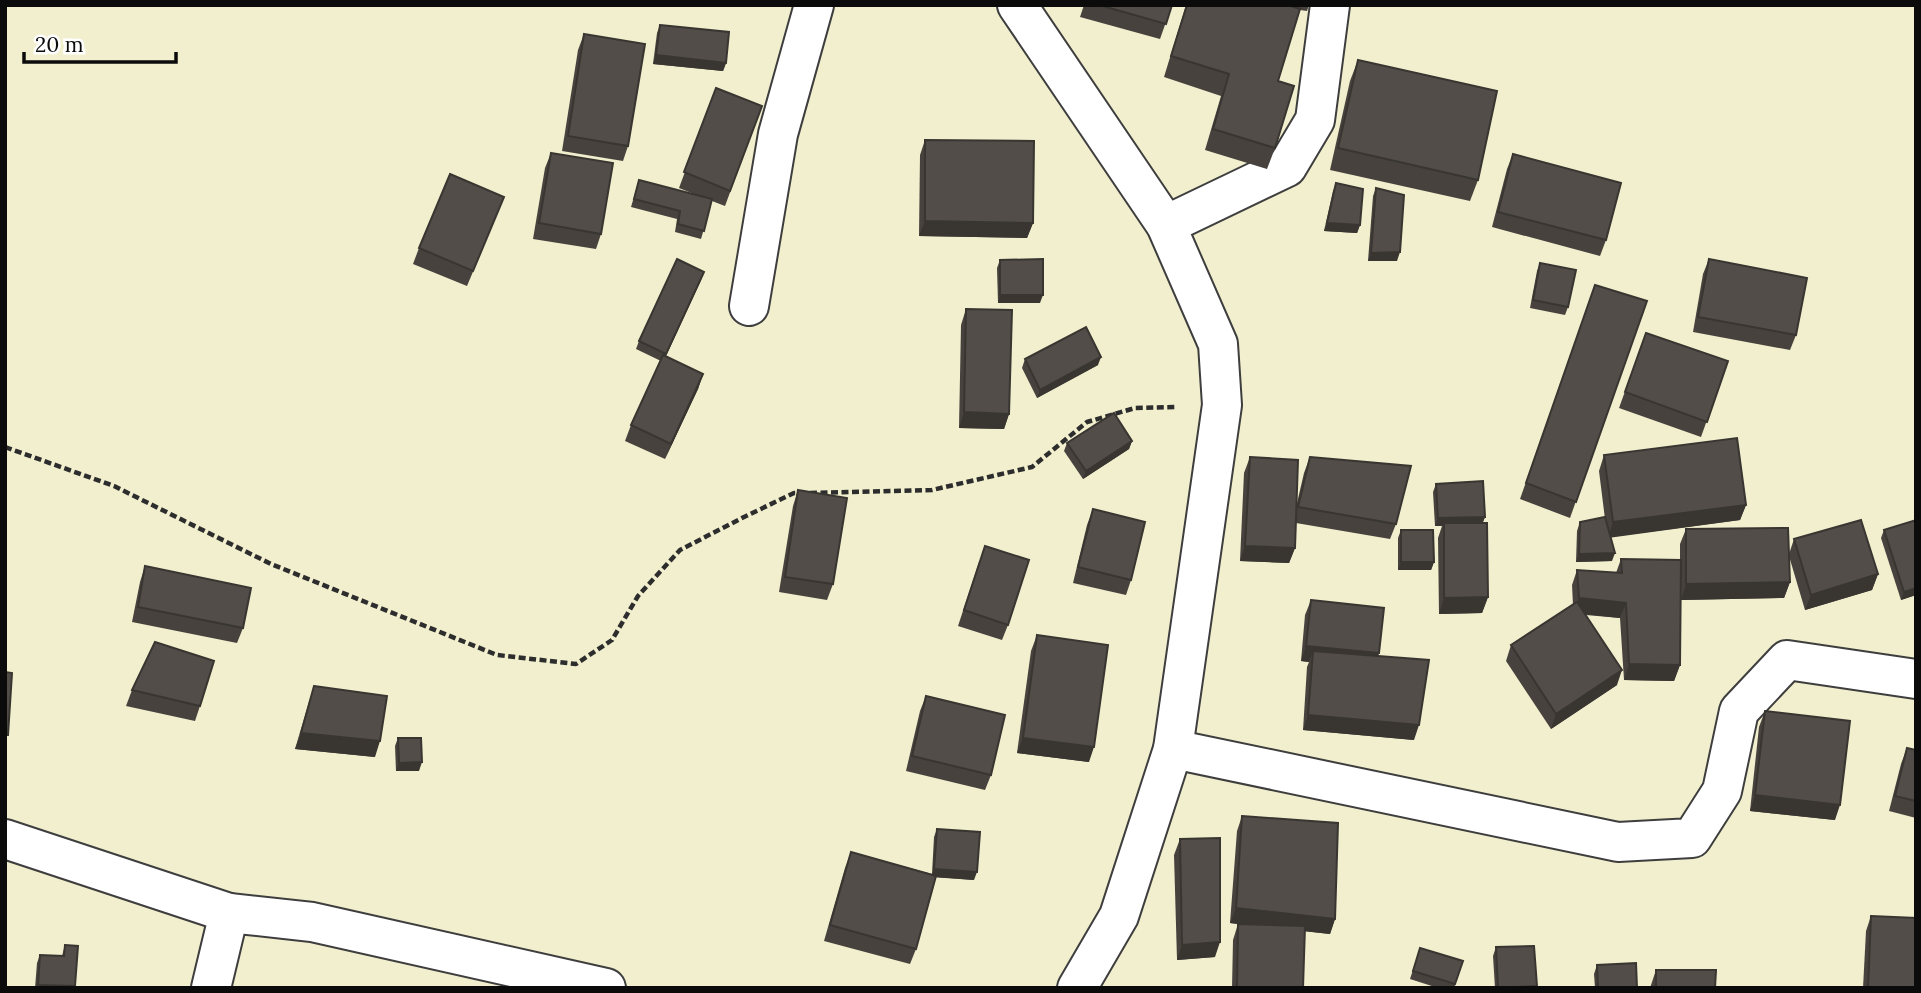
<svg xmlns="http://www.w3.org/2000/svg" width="1921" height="993" viewBox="0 0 1921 993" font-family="Lora,serif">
<rect width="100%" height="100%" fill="#fdfaea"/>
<rect fill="#f1efcd" x="5" y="5" width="1911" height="983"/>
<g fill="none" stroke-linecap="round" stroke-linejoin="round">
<defs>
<g id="street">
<path d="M 1017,5 L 1166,225 L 1218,344 L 1222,405 L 1173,749 L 1119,916 L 1077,988"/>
<path d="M 1166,225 L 1287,167 L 1315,120 L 1330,5"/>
<path d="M 749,306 L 778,134 L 814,5"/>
<path d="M 1173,749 L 1618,842 L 1692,838 L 1722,791 L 1739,711 L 1787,660 L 1916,679"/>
<path d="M 5,839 L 229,913"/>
<path d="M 211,988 L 229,913 L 312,922 L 606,988"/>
</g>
</defs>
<use href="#street" stroke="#3e3e3e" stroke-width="42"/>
<g stroke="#2d2d2d" stroke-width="4.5" stroke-dasharray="7 3.5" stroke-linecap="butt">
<path d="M 5,447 L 114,486 L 271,564 L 497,655 L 576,664 L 612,640 L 638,596 L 680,550 L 744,517 L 794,493 L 802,493"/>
<path d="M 810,493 L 932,490 L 1032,467 L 1087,422 L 1135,408 L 1176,407"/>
</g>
<use href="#street" stroke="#fff" stroke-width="38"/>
</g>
<g fill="#47423e">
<path d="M 1084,5 L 1172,5 L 1160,39 L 1080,17 Z"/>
<path d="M 1186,5 L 1309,5 L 1307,11 L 1300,10 L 1278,81 L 1275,148 L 1267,169 L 1205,150 L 1221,96 L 1164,77 Z"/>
<path d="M 660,25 L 726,63 L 723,71 L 653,64 L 657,33 Z"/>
<path d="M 584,34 L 628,146 L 623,161 L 562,151 L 578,50 Z"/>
<path d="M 1358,60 L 1478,180 L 1470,201 L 1330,170 L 1350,81 Z"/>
<path d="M 716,88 L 762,106 L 725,206 L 712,201 L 701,239 L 675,232 L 677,219 L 631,207 L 639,180 L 699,196 L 679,188 Z"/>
<path d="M 925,140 L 1033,223 L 1027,238 L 919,236 L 920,155 Z"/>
<path d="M 551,153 L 601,234 L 596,249 L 533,239 L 545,168 Z"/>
<path d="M 1513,154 L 1606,240 L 1600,256 L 1492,227 L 1507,169 Z"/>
<path d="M 1336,183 L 1360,225 L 1357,233 L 1324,231 L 1333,191 Z"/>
<path d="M 1376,188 L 1397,261 L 1368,261 L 1373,196 Z"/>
<path d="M 498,212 L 467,286 L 413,264 L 419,248 Z"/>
<path d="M 1709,259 L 1796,335 L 1790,350 L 1693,332 L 1703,274 Z"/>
<path d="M 1000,260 L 1040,303 L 998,303 L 997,268 Z"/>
<path d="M 1540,263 L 1568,307 L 1565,315 L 1530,308 L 1537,271 Z"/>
<path d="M 701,280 L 666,356 L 703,374 L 698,389 L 665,459 L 625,441 L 631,425 L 661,361 L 636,349 L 639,341 Z"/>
<path d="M 1595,285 L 1647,301 L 1570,518 L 1520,499 Z"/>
<path d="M 966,309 L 1009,414 L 1004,429 L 959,428 L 961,325 Z"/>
<path d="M 1646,333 L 1728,361 L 1701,437 L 1619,408 Z"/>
<path d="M 1025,359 L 1098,365 L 1037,398 L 1022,368 Z"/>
<path d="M 1132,441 L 1129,449 L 1083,479 L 1064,451 L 1067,443 Z"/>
<path d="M 1604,455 L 1746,505 L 1740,520 L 1610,537 L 1612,561 L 1576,562 L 1577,531 L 1580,522 L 1605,519 L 1599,471 Z"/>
<path d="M 1250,457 L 1297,503 L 1304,473 L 1310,457 L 1396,524 L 1390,539 L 1296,523 L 1295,548 L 1289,563 L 1240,561 L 1244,473 Z"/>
<path d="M 1436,484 L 1485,517 L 1482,523 L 1488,597 L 1482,613 L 1439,614 L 1438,538 L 1442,526 L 1435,526 L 1433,492 Z"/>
<path d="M 798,490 L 833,584 L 827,600 L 779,592 L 793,506 Z"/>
<path d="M 1093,509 L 1131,580 L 1126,595 L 1073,583 L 1087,525 Z"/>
<path d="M 1686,529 L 1789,554 L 1794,539 L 1878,574 L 1872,590 L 1805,610 L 1789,556 L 1790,582 L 1784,598 L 1681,600 L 1680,665 L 1674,681 L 1624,680 L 1620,618 L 1586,615 L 1617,685 L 1551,729 L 1506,661 L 1511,645 L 1573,605 L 1572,585 L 1577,570 L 1616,573 L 1621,559 L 1680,560 L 1680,544 Z"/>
<path d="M 1401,530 L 1434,562 L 1431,570 L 1398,570 L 1398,538 Z"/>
<path d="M 1884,530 L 1916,595 L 1901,600 L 1881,538 Z"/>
<path d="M 979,562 L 1008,625 L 1002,640 L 958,626 Z"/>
<path d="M 145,566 L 243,628 L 237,643 L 132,622 L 140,582 Z"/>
<path d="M 1311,600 L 1379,653 L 1378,656 L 1414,740 L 1303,730 L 1307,667 L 1309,662 L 1301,661 L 1305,615 Z"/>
<path d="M 1037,635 L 1089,762 L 1017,753 L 1031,651 Z"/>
<path d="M 314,686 L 375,757 L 295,749 L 309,702 Z"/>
<path d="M 132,690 L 200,706 L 195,721 L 126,706 Z"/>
<path d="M 926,696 L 991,775 L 985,790 L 906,771 L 920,711 Z"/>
<path d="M 1765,711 L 1835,820 L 1750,811 L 1759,727 Z"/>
<path d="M 398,738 L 419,771 L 396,771 L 395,746 Z"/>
<path d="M 1907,748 L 1916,750 L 1916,818 L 1889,811 L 1901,764 Z"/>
<path d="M 1242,816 L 1335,919 L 1330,934 L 1304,931 L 1303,988 L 1232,988 L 1233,940 L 1238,924 L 1245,925 L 1230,923 L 1237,831 Z"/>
<path d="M 937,829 L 974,880 L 936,877 L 916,949 L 910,964 L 824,941 L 845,868 L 851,852 L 932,874 L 934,837 Z"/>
<path d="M 1180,839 L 1215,957 L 1177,960 L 1174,855 Z"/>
<path d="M 1871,916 L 1916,988 L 1863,988 L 1866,931 Z"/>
<path d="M 65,945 L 75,988 L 35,988 L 37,963 L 40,955 L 62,956 Z"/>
<path d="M 1496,947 L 1536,988 L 1495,988 L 1493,956 Z"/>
<path d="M 1420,948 L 1463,961 L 1454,988 L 1438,988 L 1410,979 Z"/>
<path d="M 1597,965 L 1637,988 L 1595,988 L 1594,974 Z"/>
<path d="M 1656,970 L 1715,988 L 1650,988 Z"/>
</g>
<g fill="#393632">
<path d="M 656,55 L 726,63 L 723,71 L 653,64 Z"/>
<path d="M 925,221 L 1033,223 L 1027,238 L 919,236 Z"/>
<path d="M 1327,223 L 1360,225 L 1357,233 L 1324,231 Z"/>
<path d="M 1400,252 L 1397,261 L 1368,261 L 1371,253 Z"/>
<path d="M 704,272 L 701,280 L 663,362 L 666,354 Z"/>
<path d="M 1000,295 L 1043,295 L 1040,303 L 998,303 Z"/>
<path d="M 1101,357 L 1098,365 L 1037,398 L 1040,390 Z"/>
<path d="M 703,374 L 698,389 L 665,459 L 671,444 Z"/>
<path d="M 964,412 L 1009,414 L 1004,429 L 959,428 Z"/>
<path d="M 1132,441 L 1129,449 L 1083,479 L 1086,471 Z"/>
<path d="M 1746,505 L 1740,520 L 1608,538 L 1613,522 Z"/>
<path d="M 1485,517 L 1482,525 L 1444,523 L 1442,526 L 1435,526 L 1438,518 Z"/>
<path d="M 1245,546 L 1295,548 L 1289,563 L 1240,561 Z"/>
<path d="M 1615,553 L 1612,561 L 1576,562 L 1579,554 Z"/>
<path d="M 1401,562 L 1434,562 L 1431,570 L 1398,570 Z"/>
<path d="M 1878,574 L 1872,590 L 1805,610 L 1811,595 Z"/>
<path d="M 1790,582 L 1784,598 L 1681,600 L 1686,584 Z"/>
<path d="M 1916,588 L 1916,595 L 1901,600 L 1904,592 Z"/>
<path d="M 1488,597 L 1482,613 L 1439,614 L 1444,598 Z"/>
<path d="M 1579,598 L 1626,603 L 1620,618 L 1574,613 Z"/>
<path d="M 1306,646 L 1379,653 L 1373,669 L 1313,651 L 1309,662 L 1301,661 Z"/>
<path d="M 1629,664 L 1680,665 L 1674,681 L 1624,680 Z"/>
<path d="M 1622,670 L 1617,685 L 1551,729 L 1556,714 Z"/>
<path d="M 1308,715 L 1419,725 L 1414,740 L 1303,730 Z"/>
<path d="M 301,733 L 380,741 L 375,757 L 295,749 Z"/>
<path d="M 1023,738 L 1094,747 L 1089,762 L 1017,753 Z"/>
<path d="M 422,762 L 419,771 L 396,771 L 399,763 Z"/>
<path d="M 1755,795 L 1840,805 L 1835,820 L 1750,811 Z"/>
<path d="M 934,869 L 977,872 L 974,880 L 931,877 Z"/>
<path d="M 1236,908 L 1335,919 L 1330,934 L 1230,923 Z"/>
<path d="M 1220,942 L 1215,957 L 1177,960 L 1182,945 Z"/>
<path d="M 38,985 L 75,986 L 75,988 L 36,988 Z"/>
<path d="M 1537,986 L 1536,988 L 1499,988 Z"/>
</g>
<g fill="#524d48" stroke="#393632" stroke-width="2">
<path d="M 1099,5 L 1172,5 L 1166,24 Z"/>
<path d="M 1187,5 L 1288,5 L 1300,9 L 1278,81 L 1294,86 L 1275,148 L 1213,129 L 1229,74 L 1171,56 Z"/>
<path d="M 660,25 L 729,32 L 726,63 L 656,55 Z"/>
<path d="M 584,34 L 645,44 L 628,146 L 568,136 Z"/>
<path d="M 1358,60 L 1497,91 L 1478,180 L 1338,148 Z"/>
<path d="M 716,88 L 762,106 L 730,191 L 684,172 Z"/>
<path d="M 925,140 L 1034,141 L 1033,223 L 925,221 Z"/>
<path d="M 551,153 L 613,163 L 601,234 L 539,223 Z"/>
<path d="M 1513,154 L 1621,183 L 1606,240 L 1498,212 Z"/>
<path d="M 450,174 L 504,197 L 473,271 L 419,248 Z"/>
<path d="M 639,180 L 712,199 L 704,231 L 678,224 L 680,211 L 634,199 Z"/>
<path d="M 1336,183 L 1363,189 L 1360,225 L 1327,223 Z"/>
<path d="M 1376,188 L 1404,195 L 1400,252 L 1371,253 Z"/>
<path d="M 677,259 L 704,272 L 666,354 L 639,341 Z"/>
<path d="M 1043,259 L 1043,295 L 1000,295 L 1000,260 Z"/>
<path d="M 1709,259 L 1807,278 L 1796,335 L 1698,317 Z"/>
<path d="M 1540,263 L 1576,270 L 1568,307 L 1533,300 Z"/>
<path d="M 1595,285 L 1647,301 L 1576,502 L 1526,483 Z"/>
<path d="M 966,309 L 1012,310 L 1009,414 L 964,412 Z"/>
<path d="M 1086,327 L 1101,357 L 1040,390 L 1025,359 Z"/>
<path d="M 1646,333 L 1728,361 L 1707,422 L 1625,392 Z"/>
<path d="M 663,355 L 703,374 L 671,444 L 631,425 Z"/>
<path d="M 1114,413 L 1132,441 L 1086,471 L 1067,443 Z"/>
<path d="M 1737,438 L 1746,505 L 1613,522 L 1604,455 Z"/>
<path d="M 1250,457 L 1298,460 L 1295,548 L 1245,546 Z"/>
<path d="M 1310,457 L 1411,466 L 1396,524 L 1298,507 Z"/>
<path d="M 1483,481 L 1485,517 L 1438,518 L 1436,484 Z"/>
<path d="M 798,490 L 847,498 L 833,584 L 785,577 Z"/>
<path d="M 1093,509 L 1145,522 L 1131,580 L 1078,567 Z"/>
<path d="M 1605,517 L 1615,553 L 1579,554 L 1580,522 Z"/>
<path d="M 1861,520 L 1878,574 L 1811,595 L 1794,539 Z"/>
<path d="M 1916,520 L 1916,588 L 1904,592 L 1884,530 Z"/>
<path d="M 1444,523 L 1487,523 L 1488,597 L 1444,598 Z"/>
<path d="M 1788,528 L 1790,582 L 1686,584 L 1686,529 Z"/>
<path d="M 1401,530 L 1433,530 L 1434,562 L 1401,562 Z"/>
<path d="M 985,546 L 1029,560 L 1008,625 L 964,610 Z"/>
<path d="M 1621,559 L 1681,560 L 1680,665 L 1629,664 L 1626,603 L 1579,598 L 1577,570 L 1622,573 Z"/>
<path d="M 145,566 L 251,588 L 243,628 L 138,607 Z"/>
<path d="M 1311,600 L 1384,608 L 1379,653 L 1306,646 Z"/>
<path d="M 1577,602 L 1622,670 L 1556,714 L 1511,645 Z"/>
<path d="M 1037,635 L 1108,645 L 1094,747 L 1023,738 Z"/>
<path d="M 155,642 L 214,661 L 200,706 L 132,690 Z"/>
<path d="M 1313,651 L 1429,660 L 1419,725 L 1308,715 Z"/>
<path d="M 5,672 L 12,673 L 8,735 L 5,735 Z"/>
<path d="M 314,686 L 387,696 L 380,741 L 301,733 Z"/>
<path d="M 926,696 L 1005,715 L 991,775 L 912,756 Z"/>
<path d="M 1765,711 L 1850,721 L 1840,805 L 1755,795 Z"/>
<path d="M 398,738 L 421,738 L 422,762 L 399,763 Z"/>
<path d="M 1907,748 L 1916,750 L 1916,801 L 1895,796 Z"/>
<path d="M 1242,816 L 1338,823 L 1335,919 L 1236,908 Z"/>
<path d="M 937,829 L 980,832 L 977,872 L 934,869 Z"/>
<path d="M 1220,838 L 1220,942 L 1182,945 L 1180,839 Z"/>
<path d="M 851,852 L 936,876 L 916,949 L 830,925 Z"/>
<path d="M 1871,916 L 1916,918 L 1916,988 L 1868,988 Z"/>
<path d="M 1238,924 L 1305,926 L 1303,988 L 1237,988 Z"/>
<path d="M 65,945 L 78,946 L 75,986 L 38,985 L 40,955 L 64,956 Z"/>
<path d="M 1534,946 L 1537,986 L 1498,988 L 1496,947 Z"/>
<path d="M 1420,948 L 1463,961 L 1455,984 L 1413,971 Z"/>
<path d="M 1636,963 L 1637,988 L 1598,988 L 1597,965 Z"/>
<path d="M 1656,970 L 1716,970 L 1715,988 L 1656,988 Z"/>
</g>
<rect width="1921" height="993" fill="none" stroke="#0b0b0b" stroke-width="14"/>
<path d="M24 52v10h152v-10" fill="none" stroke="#0b0b0b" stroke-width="3.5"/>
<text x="35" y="52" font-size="21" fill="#0b0b0b" stroke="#ffffff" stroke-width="5" paint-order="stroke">20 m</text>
</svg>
